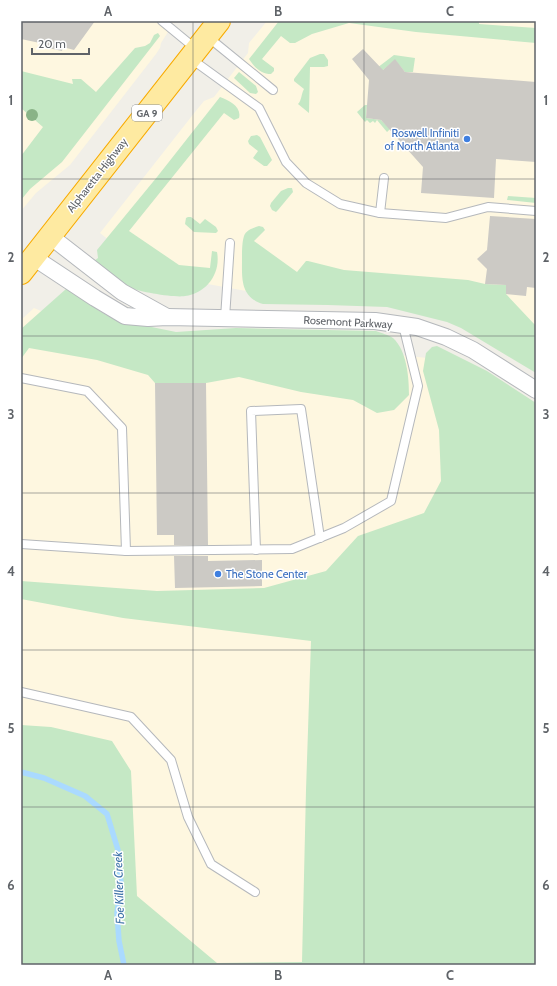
<svg xmlns="http://www.w3.org/2000/svg" width="557" height="986" viewBox="0 0 557 986" font-family="Cabin,sans-serif">
<rect width="100%" height="100%" fill="#f1efe8"/>
<g fill="#fef7e0">
<path d="M 21,21 L 175,21 L 161,43 L 160,48 L 156,54 L 70,165 L 36,193 L 21,211 Z"/>
<path d="M 267,21 L 536,21 L 536,359 L 459,312 L 257,293 L 152,274 L 100,233 L 195,112 L 204,101 L 214,97 L 248,53 L 249,43 Z"/>
<path d="M 34,308 L 119,345 L 362,351 L 427,358 L 491,396 L 409,965 L 21,965 L 21,320 Z"/>
</g>
<g fill="#c5e8c5">
<path d="M 279,21 L 479,21 L 479,24 L 536,28 L 536,43 L 416,32 L 349,23 L 312,34 L 295,43 L 290,43 L 281,36 L 262,59 L 274,68 L 274,71 L 271,74 C 261,74 254,67 249,59 Z"/>
<path d="M 158,33 L 160,36 L 62,162 L 30,189 L 21,200 L 21,156 L 43,127 L 21,108 L 21,71 L 73,84 L 72,79 L 81,79 L 96,92 L 135,48 L 145,46 L 150,43 L 154,35 Z"/>
<path d="M 320,54 L 324,54 L 328,60 L 328,66 L 324,67 L 310,67 L 309,113 L 298,104 C 302,100 301,94 304,89 L 294,81 L 294,79 L 310,58 Z"/>
<path d="M 394,55 L 415,58 L 413,72 L 405,72 L 395,60 L 383,70 L 378,70 L 377,68 Z"/>
<path d="M 239,72 L 256,86 L 258,92 L 256,94 L 250,93 L 234,78 Z"/>
<path d="M 220,97 C 229,100 242,107 239,118 L 234,120 L 224,113 L 129,231 L 179,265 L 210,268 L 212,251 L 217,252 C 221,273 207,293 185,296 C 176,298 140,292 131,288 C 117,283 105,271 94,261 L 98,258 L 97,250 L 157,177 Z"/>
<path d="M 365,105 L 367,105 L 366,118 L 381,120 L 390,129 L 387,132 L 377,120 L 375,123 L 373,121 L 370,123 L 367,120 L 365,122 L 357,112 Z"/>
<path d="M 257,135 L 260,137 L 272,160 L 267,166 L 264,166 L 253,158 L 258,151 L 249,144 L 248,141 L 251,136 Z"/>
<path d="M 288,188 L 292,188 L 293,192 L 278,210 L 276,212 L 272,210 L 270,206 L 271,203 L 281,191 Z"/>
<path d="M 508,196 L 536,198 L 536,203 L 507,200 Z"/>
<path d="M 188,217 L 191,217 L 200,224 L 205,219 L 216,227 L 218,231 L 216,233 L 194,232 L 185,224 L 186,218 Z"/>
<path d="M 259,226 L 263,227 L 265,230 L 254,241 L 297,272 L 306,261 L 308,261 L 344,270 L 468,280 L 485,284 L 506,285 L 506,294 L 536,326 L 536,373 L 461,328 L 447,322 L 387,307 L 328,305 L 263,304 C 240,297 242,278 242,258 C 242,252 242,242 244,236 C 246,230 253,228 259,226 Z"/>
<path d="M 71,288 L 98,310 L 108,316 L 127,322 L 176,332 L 236,328 L 376,331 C 381,333 389,335 393,338 C 407,351 409,377 409,395 L 394,410 L 377,413 L 353,400 L 301,392 L 239,377 L 206,383 L 155,383 L 148,375 L 97,360 L 29,348 L 21,359 L 21,329 L 66,289 Z"/>
<path d="M 437,346 L 487,371 L 536,403 L 536,965 L 21,965 L 21,725 L 51,727 L 112,741 L 131,771 L 137,896 L 217,963 L 302,962 L 306,790 L 311,641 L 123,618 L 21,599 L 21,581 L 157,591 L 264,588 L 326,571 L 358,536 L 424,513 L 441,481 L 439,430 L 423,371 L 426,353 L 432,347 Z"/>
</g>
<g fill="none" stroke-linecap="round" stroke-linejoin="round">
<path stroke="#aadaff" stroke-width="5.5" d="M 21,772 L 44,778 L 85,796 L 107,814 L 118,850 L 121,884 L 117,913 L 119,941 L 124,965"/>
</g>
<g fill="#cccac5">
<path d="M 21,21 L 95,21 L 74,50 L 63,47 L 62,51 L 39,46 L 40,43 L 21,39 Z"/>
<path d="M 363,49 L 383,70 L 395,59 L 405,72 L 536,82 L 536,162 L 496,159 L 494,198 L 421,193 L 423,167 L 381,120 L 366,118 L 369,80 L 352,59 Z"/>
<path d="M 490,216 L 536,219 L 536,288 L 527,287 L 526,296 L 506,294 L 506,285 L 485,284 L 487,269 L 477,259 L 487,250 Z"/>
<path d="M 155,383 L 206,383 L 208,545 L 174,545 L 174,535 L 157,535 Z"/>
<path d="M 174,556 L 208,556 L 208,561 L 262,560 L 262,586 L 175,588 Z"/>
</g>
<g fill="none" stroke-linecap="round" stroke-linejoin="round">
<defs>
<g id="service">
<path d="M 162,21 L 196,49"/>
<path d="M 208,37 L 273,90"/>
<path d="M 190,58 L 259,108 L 286,162 L 306,183 L 340,204 L 380,213 L 446,218 L 488,207 L 536,211"/>
<path d="M 380,213 L 384,178"/>
<path d="M 225,318 L 230,243"/>
<path d="M 21,378 L 87,391 L 122,428 L 126,551 L 21,544"/>
<path d="M 256,550 L 251,411 L 301,409 L 320,538"/>
<path d="M 126,551 L 292,549 L 344,528 L 391,501 L 418,386 L 403,325"/>
<path d="M 21,692 L 131,717 L 171,760 L 188,817 L 211,864 L 255,892"/>
</g>
<g id="minor">
<path d="M 50,236 L 122,292 L 167,317"/>
<path d="M 33,257 L 95,298 L 125,316 L 148,318 L 167,317 L 375,321 L 417,327 L 446,337 L 473,350 L 536,390"/>
</g>
<path id="trunk" d="M 21,273 L 219,21"/>
</defs>
<use href="#service" stroke="#b5b8bc" stroke-width="10"/>
<use href="#minor" stroke="#b5b8bc" stroke-width="18"/>
<use href="#trunk" stroke="#f9ab00" stroke-width="24"/>
<use href="#service" stroke="#fff" stroke-width="8"/>
<use href="#minor" stroke="#fff" stroke-width="16"/>
<use href="#trunk" stroke="#feeaa1" stroke-width="22"/>
</g>
<circle fill="#89b387" cx="32" cy="115" r="6"/>
<path fill="none" stroke="#5f6368" stroke-width="1" stroke-opacity="0.55" d="M 193,21 L 193,965M 364,21 L 364,965M 21,179 L 536,179M 21,336 L 536,336M 21,493 L 536,493M 21,650 L 536,650M 21,807 L 536,807"/>
<g fill="#3f7fe0" stroke="#fff" stroke-width="1.5">
<circle cx="467" cy="139" r="4"/>
<circle cx="218" cy="574" r="4"/>
</g>
<g text-anchor="middle" stroke-width="3" stroke-linejoin="round" paint-order="stroke">
<rect fill="#fff" stroke="#8f9295" stroke-width="1" x="132" y="105" width="30" height="16" rx="3"/>
<g font-size="10" font-weight="bold" fill="#5f6368">
<text x="147" y="117">GA 9</text>
</g>
<g font-size="11" fill="#366cbe" stroke="#fff" text-anchor="end">
<text x="459" y="137">Roswell Infiniti<tspan x="459" dy="13">of North Atlanta</tspan></text>
<text x="226" y="578" text-anchor="start">The Stone Center</text>
</g>
<g font-size="11" fill="#5f6368" stroke="#fff">
<text transform="translate(97 175) rotate(-52)" y="4">Alpharetta Highway</text>
<text transform="translate(348 322) rotate(3)" y="4">Rosemont Parkway</text>
</g>
<g font-size="12" font-style="italic" fill="#4174aa" stroke="#fff">
<text transform="translate(119 888) rotate(-92)" y="4">Foe Killer Creek</text>
</g>
</g>
<rect width="557" height="986" fill="none" stroke="#ffffff" stroke-width="44"/>
<path d="M32 48v6h57v-6" fill="none" stroke="#5f6368" stroke-width="2"/>
<text x="38" y="48" font-size="12" fill="#5f6368" stroke="#ffffff" stroke-width="3" paint-order="stroke">20 m</text>
<rect x="22" y="22" width="513" height="942" fill="none" stroke="#5f6368" stroke-width="1.5"/>
<g font-size="13" text-anchor="middle" font-weight="bold" fill="#5f6368">
<text x="108" y="16">A</text>
<text x="278" y="16">B</text>
<text x="450" y="16">C</text>
<text x="11" y="105">1</text>
<text x="546" y="105">1</text>
<text x="11" y="262">2</text>
<text x="546" y="262">2</text>
<text x="11" y="419">3</text>
<text x="546" y="419">3</text>
<text x="11" y="576">4</text>
<text x="546" y="576">4</text>
<text x="11" y="733">5</text>
<text x="546" y="733">5</text>
<text x="11" y="890">6</text>
<text x="546" y="890">6</text>
<text x="108" y="980">A</text>
<text x="278" y="980">B</text>
<text x="450" y="980">C</text>
</g>
</svg>
